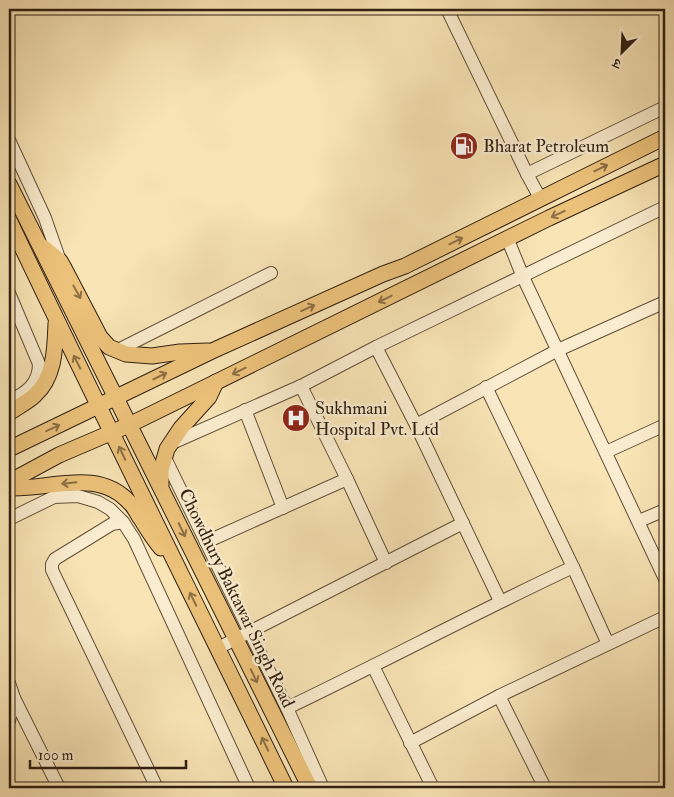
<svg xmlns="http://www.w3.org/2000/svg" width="674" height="797" viewBox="0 0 674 797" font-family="'IM FELL Double Pica','Noto Serif Devanagari',serif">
<rect width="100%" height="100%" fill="#f8e4b5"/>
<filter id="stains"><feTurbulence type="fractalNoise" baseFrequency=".004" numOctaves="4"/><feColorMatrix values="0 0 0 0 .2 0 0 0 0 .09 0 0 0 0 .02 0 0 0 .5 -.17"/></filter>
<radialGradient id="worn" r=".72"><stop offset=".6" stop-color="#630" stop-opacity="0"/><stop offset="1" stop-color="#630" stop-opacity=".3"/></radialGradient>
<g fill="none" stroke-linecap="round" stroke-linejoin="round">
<defs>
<g id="minor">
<path d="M 447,9 L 527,174 L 540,198"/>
<path d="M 9,140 L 45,218 L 60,261"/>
<path d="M 527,174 L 665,107"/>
<path d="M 508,240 L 523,277 L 665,579"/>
<path d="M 9,293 L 39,364 C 39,384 26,393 9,401"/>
<path d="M 376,347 L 416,425 L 500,601"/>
<path d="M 116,351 L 271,273"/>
<path d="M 301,386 L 347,479 L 386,563"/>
<path d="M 486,387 L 573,567 L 608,644"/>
<path d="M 245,410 L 283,508"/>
<path d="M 416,425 L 558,350 L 665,302"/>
<path d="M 172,443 L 301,386 L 376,347 L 665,207"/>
<path d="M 606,452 L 665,425"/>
<path d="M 165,458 L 287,708 L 323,788"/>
<path d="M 9,519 L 54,497 L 78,496 L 98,502 L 110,509 L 123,522"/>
<path d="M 639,521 L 665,510"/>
<path d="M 206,542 L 347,479"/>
<path d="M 218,648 L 463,523"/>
<path d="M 373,666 L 433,788"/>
<path d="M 9,683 L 14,698 L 59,788"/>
<path d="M 499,696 L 545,788"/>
<path d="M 287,708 C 383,662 477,612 573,567"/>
<path d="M 9,721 L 14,698"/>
<path d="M 410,743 L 499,696 L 665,617"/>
<path d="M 157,788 L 52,570 L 52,564 L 55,559 L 112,524 L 123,522 L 134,539 L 249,788"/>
</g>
<g id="major">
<path d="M 9,184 L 116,398 L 310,788"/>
<path d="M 9,220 C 99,410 194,599 286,788"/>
<path d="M 43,247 L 60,261 L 64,268 L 100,337 L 109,347 L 126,354 L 152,356 L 180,352 L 208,351"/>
<path d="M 9,413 C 17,407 28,402 35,395 C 55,377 55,348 56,323"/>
<path d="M 9,449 L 212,351 L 383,274 L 405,266 L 665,137"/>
<path d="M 9,482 L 59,455 L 129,425 L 549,218 L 665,164"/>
<path d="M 161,485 L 161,470 L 167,449 L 181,428 L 209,397 L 216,382"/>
<path d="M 9,488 C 50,490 98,467 130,503 C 135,507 137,514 141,519 C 147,529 153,539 161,548"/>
</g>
</defs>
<use href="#minor" stroke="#615039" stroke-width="14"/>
<use href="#major" stroke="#2f1f10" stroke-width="17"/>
<use href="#minor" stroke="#faedcf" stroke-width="12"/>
<use href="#major" stroke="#ecc27a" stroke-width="15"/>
</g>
<defs><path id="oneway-shaft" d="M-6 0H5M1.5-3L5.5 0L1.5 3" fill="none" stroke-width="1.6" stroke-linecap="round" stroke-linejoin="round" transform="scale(1.25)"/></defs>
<g stroke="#8e7045">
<use href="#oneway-shaft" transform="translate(601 168) rotate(-26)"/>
<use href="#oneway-shaft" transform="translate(558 214) rotate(155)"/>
<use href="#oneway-shaft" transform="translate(456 241) rotate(-26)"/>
<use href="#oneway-shaft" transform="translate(77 292) rotate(61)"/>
<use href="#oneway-shaft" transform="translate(385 299) rotate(154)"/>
<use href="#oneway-shaft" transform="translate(308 308) rotate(-24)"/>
<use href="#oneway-shaft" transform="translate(77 362) rotate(-117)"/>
<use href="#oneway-shaft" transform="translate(239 371) rotate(154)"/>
<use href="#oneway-shaft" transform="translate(160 376) rotate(-26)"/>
<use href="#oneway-shaft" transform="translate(53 428) rotate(-25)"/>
<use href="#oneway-shaft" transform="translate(122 453) rotate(-116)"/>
<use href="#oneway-shaft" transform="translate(69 483) rotate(174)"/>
<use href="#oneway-shaft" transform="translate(182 530) rotate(64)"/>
<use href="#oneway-shaft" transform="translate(193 599) rotate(-116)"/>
<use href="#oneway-shaft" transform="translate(254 676) rotate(64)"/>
<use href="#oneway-shaft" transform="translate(265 744) rotate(-116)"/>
</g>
<defs>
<symbol id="fuel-disc" viewBox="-11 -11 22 22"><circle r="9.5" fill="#8f2418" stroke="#faedcf"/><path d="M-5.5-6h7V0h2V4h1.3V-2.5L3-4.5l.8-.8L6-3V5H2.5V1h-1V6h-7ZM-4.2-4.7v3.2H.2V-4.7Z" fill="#fff"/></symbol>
<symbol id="hospital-disc" viewBox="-11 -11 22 22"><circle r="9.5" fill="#8f2418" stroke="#faedcf"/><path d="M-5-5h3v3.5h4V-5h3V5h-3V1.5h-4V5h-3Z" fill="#fff"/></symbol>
</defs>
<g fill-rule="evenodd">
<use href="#fuel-disc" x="448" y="130" width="32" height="32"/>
<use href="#hospital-disc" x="280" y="402" width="32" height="32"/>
</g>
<g text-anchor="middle" stroke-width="5" stroke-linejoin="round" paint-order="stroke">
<g font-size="18" fill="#2f1f10" stroke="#faedcf" text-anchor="start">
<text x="483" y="152">Bharat Petroleum</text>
<text x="315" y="414">Sukhmani<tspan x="315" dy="21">Hospital Pvt. Ltd</tspan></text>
</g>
<g font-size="18" fill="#2f1f10" stroke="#faedcf">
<text transform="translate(237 598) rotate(64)" y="6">Chowdhury Baktawar Singh Road</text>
</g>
</g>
<rect width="674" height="797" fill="none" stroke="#f8e4b5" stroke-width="30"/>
<rect x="10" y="10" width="654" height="777" fill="none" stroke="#2f1f10" stroke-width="2.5"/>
<rect x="15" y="15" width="644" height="767" fill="none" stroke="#2f1f10"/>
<g transform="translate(622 52) rotate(204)" stroke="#faedcf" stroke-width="4" paint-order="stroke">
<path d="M0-4L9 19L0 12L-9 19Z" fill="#2f1f10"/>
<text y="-8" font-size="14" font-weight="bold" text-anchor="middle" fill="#2f1f10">उ</text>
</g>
<path d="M30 760v8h156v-8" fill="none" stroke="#2f1f10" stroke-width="2.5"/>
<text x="38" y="760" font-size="15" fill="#2f1f10" stroke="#faedcf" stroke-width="4" paint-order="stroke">100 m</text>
<rect width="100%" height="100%" filter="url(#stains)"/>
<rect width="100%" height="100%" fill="url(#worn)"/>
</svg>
